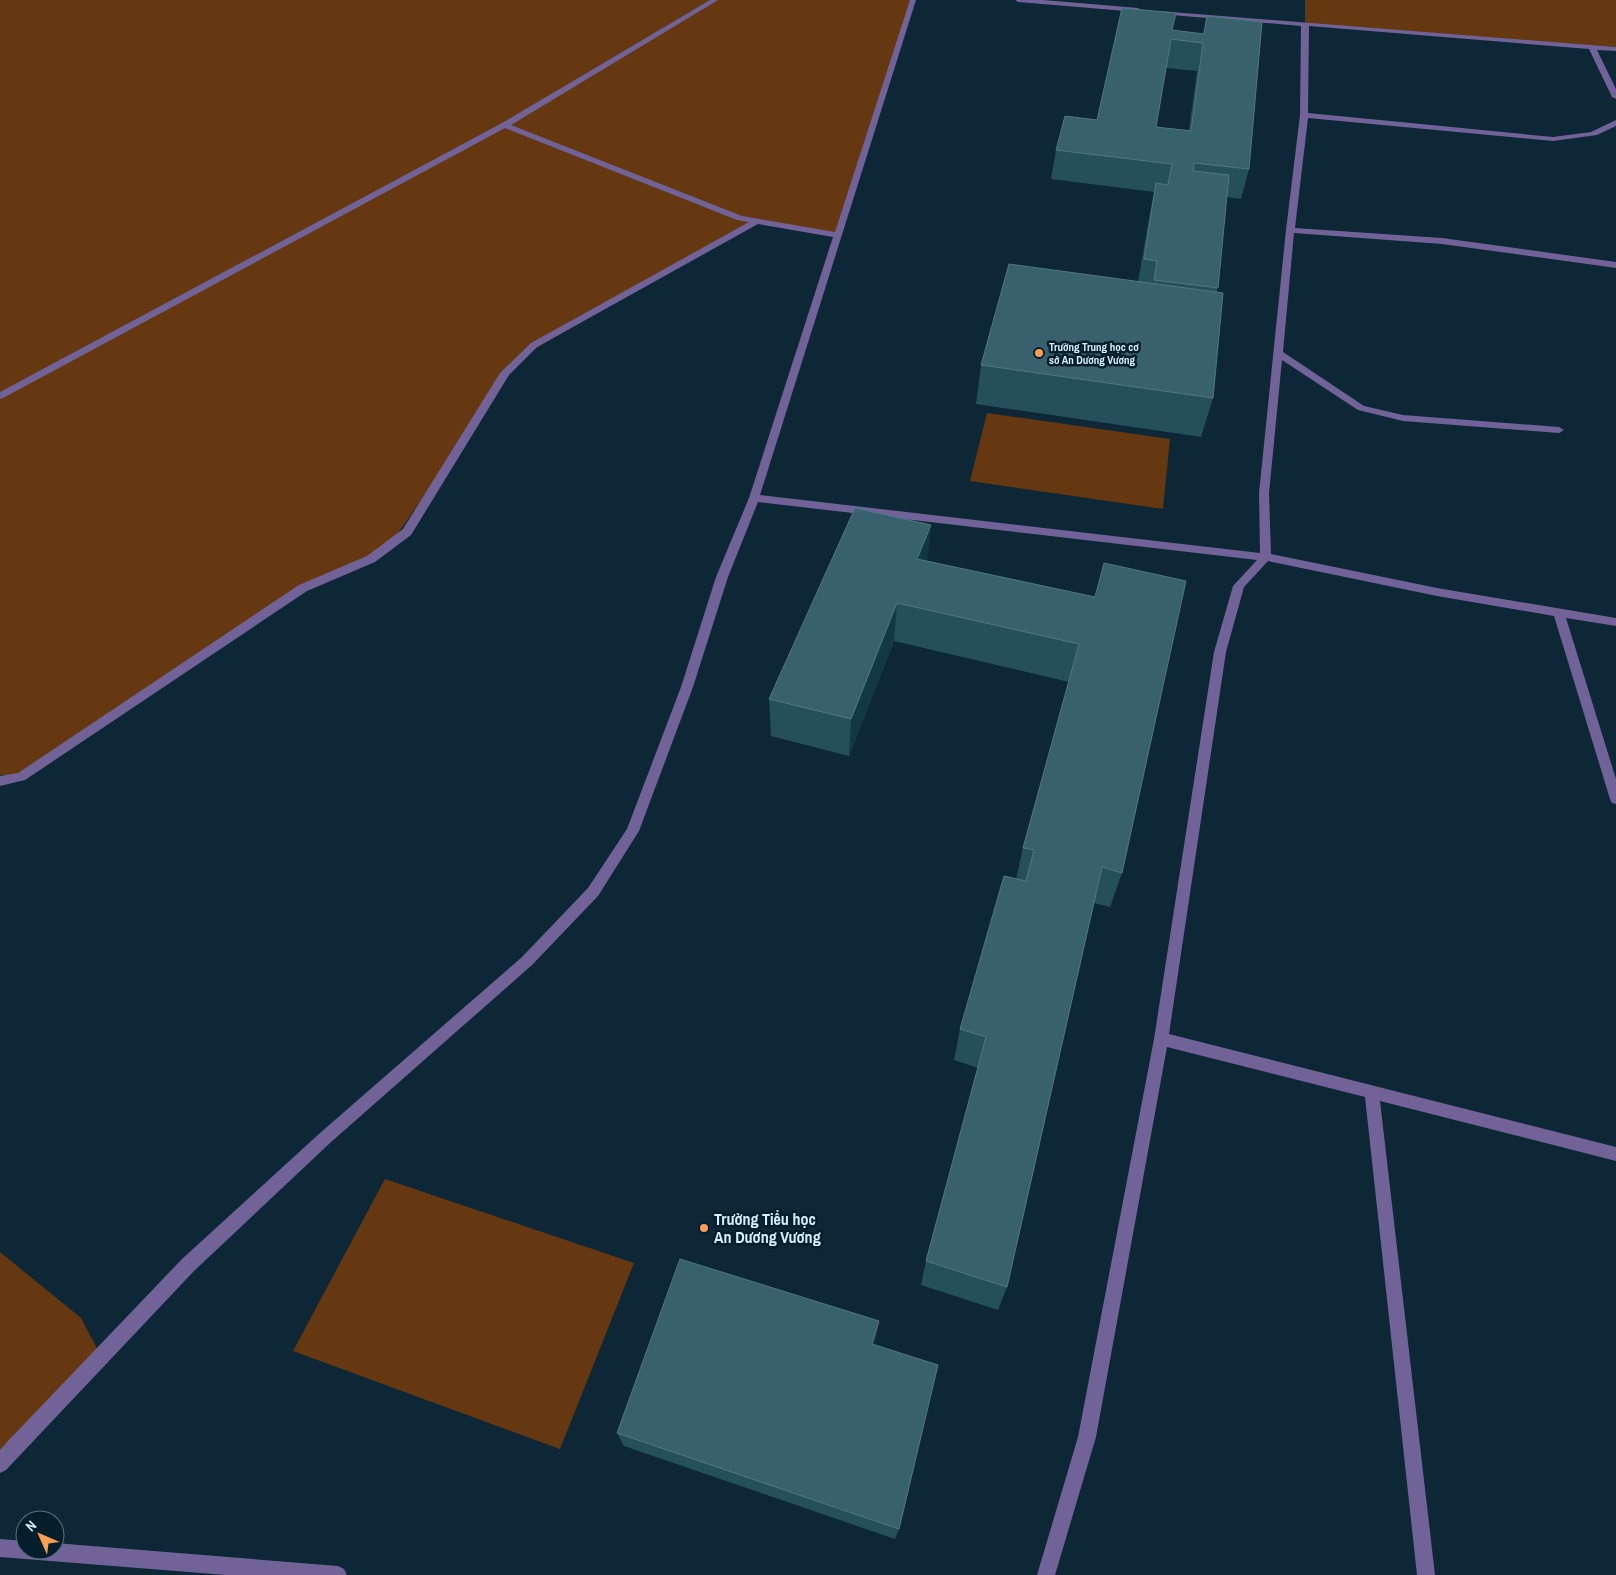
<svg xmlns="http://www.w3.org/2000/svg" width="1616" height="1575" viewBox="0 0 1616 1575" font-family="'Archivo Narrow',sans-serif">
<rect width="100%" height="100%" fill="#0d2737"/>
<g fill="#653811">
<path d="M 0,0 L 913,0 L 839,235 L 755,222 L 519,358 L 388,548 L 303,588 L 21,777 L 0,775 Z"/>
<path d="M 1305,0 L 1616,0 L 1616,47 L 1305,25 Z"/>
<path d="M 987,413 L 1170,439 L 1163,509 L 970,481 Z"/>
<path d="M 385,1179 L 634,1263 L 560,1449 L 293,1351 Z"/>
<path d="M 0,1252 L 81,1318 L 101,1356 L 0,1472 Z"/>
</g>
<g fill="none" stroke-linecap="round" stroke-linejoin="round">
<g fill="#716298" fill-rule="evenodd">
<path d="M 710,0 L 718,0 L 511,125 L 742,216 L 835,232 L 910,0 L 916,0 L 760,495 L 1260,553 L 1259,493 L 1286,230 L 1300,115 L 1301,26 L 1160,14 L 1156,12 L 1158,11 L 1616,47 L 1616,51 L 1597,50 L 1616,89 L 1616,99 L 1612,97 L 1589,49 L 1309,26 L 1308,113 L 1553,137 L 1591,132 L 1616,120 L 1616,126 L 1597,135 L 1553,141 L 1308,118 L 1295,228 L 1442,238 L 1616,262 L 1616,268 L 1442,244 L 1294,233 L 1283,352 L 1364,406 L 1403,415 L 1559,427 L 1564,430 L 1559,433 L 1403,421 L 1358,410 L 1282,360 L 1269,493 L 1271,554 L 1437,588 L 1616,618 L 1616,626 L 1566,618 L 1616,779 L 1616,804 L 1612,803 L 1610,799 L 1554,616 L 1437,596 L 1268,561 L 1244,587 L 1226,652 L 1169,1034 L 1616,1147 L 1616,1161 L 1380,1101 L 1435,1575 L 1417,1575 L 1365,1097 L 1167,1047 L 1096,1437 L 1055,1575 L 1037,1575 L 1078,1437 L 1154,1039 L 1214,652 L 1233,586 L 1257,560 L 758,502 L 728,577 L 693,687 L 639,831 L 598,896 L 532,965 L 330,1143 L 194,1271 L 6,1470 L 0,1473 L 0,1450 L 7,1442 L 182,1259 L 320,1133 L 522,957 L 588,888 L 627,829 L 681,687 L 716,577 L 749,498 L 833,237 L 758,224 L 537,347 L 509,375 L 411,535 L 375,562 L 307,591 L 25,780 L 0,786 L 0,776 L 18,773 L 299,585 L 367,556 L 403,529 L 500,373 L 531,343 L 749,222 L 737,220 L 505,128 L 3,398 L 0,399 L 0,392 L 502,123 Z"/>
<path d="M 1015,0 L 1043,0 L 1138,8 L 1141,10 L 1138,12 L 1018,2 Z"/>
<path d="M 0,1539 L 25,1541 L 25,1550 L 55,1550 L 55,1543 L 338,1566 L 344,1569 L 347,1575 L 226,1575 L 0,1557 Z"/>
</g>
</g>
<g fill="#25505b" fill-rule="evenodd">
<path d="M 1207,16 L 1249,169 L 1241,199 L 1227,197 L 1217,292 L 1213,398 L 1201,437 L 976,404 L 981,365 L 1138,282 L 1150,213 L 1154,192 L 1051,179 L 1056,150 L 1097,120 L 1172,30 L 1203,34 ZM 1166,68 L 1197,71 L 1189,130 L 1156,127 Z"/>
<path d="M 928,561 L 1095,597 L 1122,873 L 1110,907 L 1094,903 L 1007,1287 L 998,1310 L 921,1285 L 926,1261 L 978,1068 L 954,1060 L 960,1029 L 1016,879 L 1023,848 L 1069,682 L 894,641 L 849,756 L 771,736 L 769,699 Z"/>
<path d="M 879,1321 L 874,1344 L 899,1529 L 895,1539 L 624,1446 L 617,1433 Z"/>
</g>
<g fill="#133845">
<path d="M 931,525 L 927,564 L 917,559 Z"/>
<path d="M 897,603 L 894,641 L 849,756 L 851,719 Z"/>
<path d="M 879,1321 L 876,1338 L 870,1360 L 872,1344 Z"/>
</g>
<g fill="#38616d" stroke="#517784" fill-rule="evenodd">
<path d="M 1122,8 L 1176,13 L 1172,30 L 1204,34 L 1207,16 L 1262,22 L 1249,169 L 1194,163 L 1193,171 L 1229,175 L 1218,288 L 1154,280 L 1157,261 L 1144,259 L 1156,183 L 1168,185 L 1172,164 L 1056,150 L 1065,116 L 1097,120 ZM 1171,39 L 1203,43 L 1191,131 L 1156,127 Z"/>
<path d="M 1009,264 L 1223,293 L 1213,398 L 981,365 Z"/>
<path d="M 855,508 L 931,525 L 917,559 L 1095,597 L 1104,563 L 1186,581 L 1122,873 L 1102,867 L 1007,1287 L 926,1261 L 986,1037 L 960,1029 L 1004,876 L 1026,881 L 1034,850 L 1023,848 L 1079,644 L 897,603 L 851,719 L 769,699 Z"/>
<path d="M 680,1259 L 879,1321 L 872,1344 L 938,1365 L 899,1529 L 617,1433 Z"/>
</g>
<g fill="#fc9d52" stroke="#041e2c" stroke-width="2">
<circle cx="1039" cy="353" r="5"/>
<circle cx="704" cy="1228" r="5"/>
</g>
<g text-anchor="middle" stroke-width="5" stroke-linejoin="round" paint-order="stroke">
<g font-size="11" font-weight="bold" fill="#d8efff" stroke="#041e2c" text-anchor="start">
<text x="1049" y="351">Trường Trung học cơ<tspan x="1049" dy="13">sở An Dương Vương</tspan></text>
</g>
<g font-size="16" font-weight="bold" fill="#d8efff" stroke="#041e2c" text-anchor="start">
<text x="714" y="1225">Trường Tiểu học<tspan x="714" dy="18">An Dương Vương</tspan></text>
</g>
</g>
<g transform="translate(40 1535) rotate(315)"><circle r="24" fill="#041e2c" stroke="#597280"/>
<path d="M0-4L9 19L0 12L-9 19Z" fill="#fc9d52"/>
<text y="-8" font-size="14" font-weight="bold" text-anchor="middle" fill="#d8efff">N</text>
</g>
</svg>
